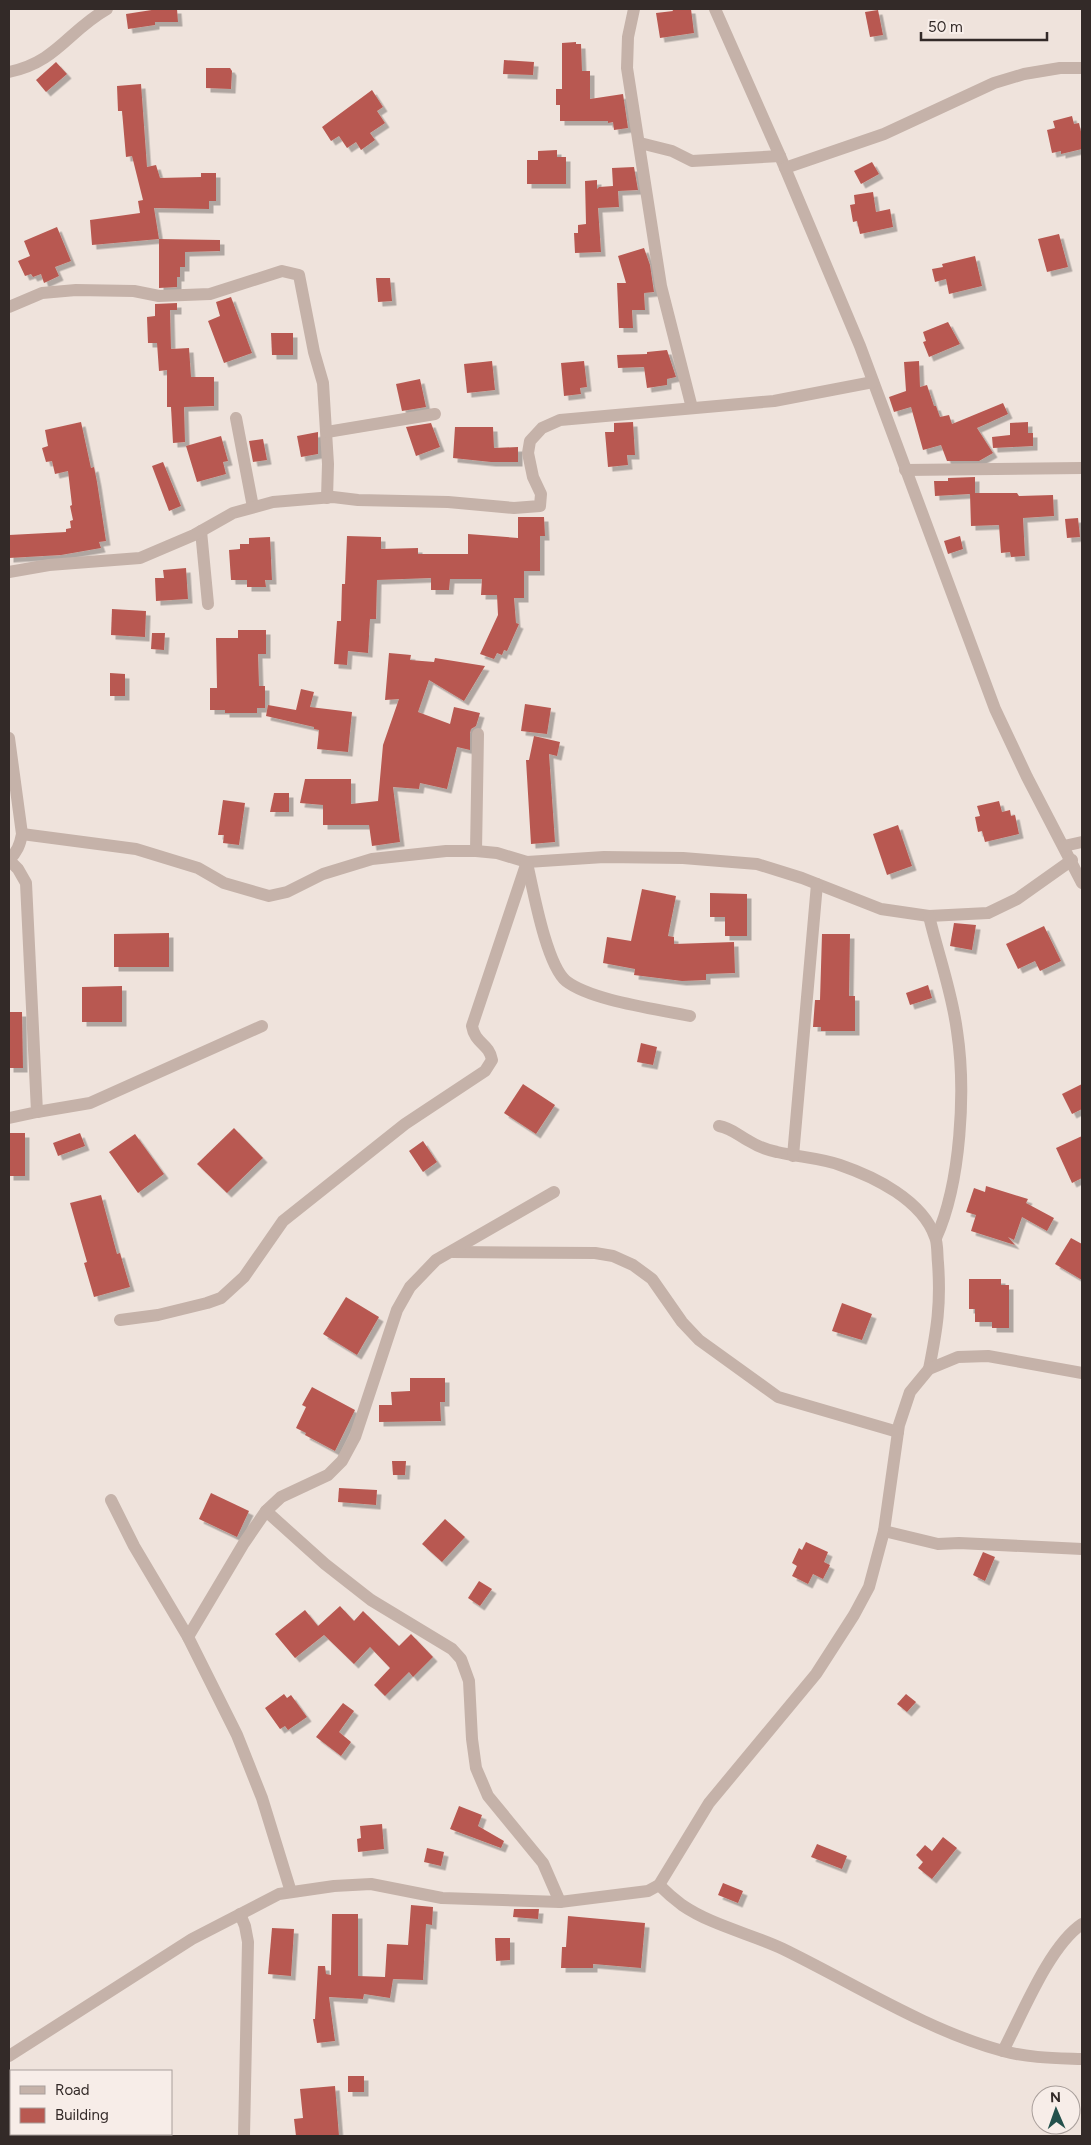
<svg xmlns="http://www.w3.org/2000/svg" width="1091" height="2145" viewBox="0 0 1091 2145" font-family="Figtree,sans-serif">
<defs>
<filter id="shadow"><feDropShadow dx="4.5" dy="4.5" stdDeviation="0" flood-color="#0004"/></filter>
</defs>
<rect width="100%" height="100%" fill="#efe3dc"/>
<g fill="#b85951" filter="url(#shadow)">
<path d="M 158,9 L 177,9 L 178,22 L 155,22 L 155,25 L 128,29 L 126,14 Z"/>
<path d="M 672,9 L 691,9 L 694,33 L 660,38 L 656,13 L 673,11 Z"/>
<path d="M 878,10 L 883,35 L 870,37 L 865,12 Z"/>
<path d="M 576,42 L 576,44 L 581,44 L 582,71 L 590,71 L 590,99 L 623,94 L 628,128 L 614,130 L 613,122 L 608,123 L 608,121 L 560,121 L 560,105 L 556,105 L 556,89 L 562,89 L 562,43 Z"/>
<path d="M 504,60 L 534,62 L 533,75 L 503,74 Z"/>
<path d="M 56,62 L 67,74 L 46,92 L 36,80 Z"/>
<path d="M 206,68 L 230,68 L 232,71 L 231,89 L 206,88 Z"/>
<path d="M 141,84 L 147,167 L 156,165 L 160,178 L 201,177 L 201,173 L 216,173 L 216,201 L 209,201 L 209,209 L 154,208 L 159,239 L 92,245 L 90,220 L 140,213 L 138,201 L 143,200 L 132,156 L 126,157 L 122,111 L 118,111 L 117,86 Z"/>
<path d="M 372,90 L 383,107 L 377,111 L 385,123 L 370,133 L 375,140 L 361,150 L 356,142 L 347,148 L 339,136 L 331,141 L 322,127 Z"/>
<path d="M 1072,116 L 1074,124 L 1079,123 L 1082,136 L 1082,149 L 1061,154 L 1061,151 L 1052,153 L 1047,130 L 1055,128 L 1053,121 Z"/>
<path d="M 557,150 L 557,157 L 566,157 L 566,184 L 527,184 L 527,160 L 538,160 L 538,151 Z"/>
<path d="M 872,162 L 879,174 L 861,184 L 854,171 Z"/>
<path d="M 634,167 L 638,190 L 618,191 L 619,207 L 598,208 L 601,252 L 575,253 L 574,233 L 578,233 L 578,225 L 586,224 L 585,181 L 597,180 L 597,189 L 599,187 L 613,186 L 612,168 Z"/>
<path d="M 873,192 L 876,212 L 890,209 L 893,227 L 860,234 L 857,221 L 853,222 L 850,205 L 855,204 L 854,195 Z"/>
<path d="M 57,227 L 71,261 L 55,267 L 59,276 L 44,283 L 41,274 L 33,277 L 31,274 L 25,276 L 18,261 L 30,256 L 24,241 Z"/>
<path d="M 1059,234 L 1068,267 L 1047,272 L 1038,239 Z"/>
<path d="M 159,239 L 220,240 L 220,251 L 185,252 L 185,267 L 180,267 L 180,277 L 177,277 L 177,287 L 159,288 Z"/>
<path d="M 644,248 L 650,265 L 654,292 L 644,293 L 645,310 L 632,310 L 633,328 L 619,328 L 617,283 L 626,283 L 618,256 Z"/>
<path d="M 975,256 L 982,286 L 949,294 L 946,279 L 935,282 L 932,269 L 943,267 L 942,264 Z"/>
<path d="M 376,278 L 390,278 L 392,301 L 378,302 Z"/>
<path d="M 231,297 L 252,353 L 224,363 L 208,321 L 220,316 L 216,302 Z"/>
<path d="M 177,303 L 177,310 L 170,310 L 171,349 L 189,348 L 191,377 L 214,377 L 214,406 L 184,407 L 185,442 L 173,443 L 171,407 L 167,407 L 167,370 L 159,371 L 157,343 L 148,343 L 147,317 L 155,316 L 155,304 Z"/>
<path d="M 948,322 L 960,344 L 929,357 L 923,342 L 926,341 L 923,332 Z"/>
<path d="M 271,333 L 293,333 L 293,355 L 272,355 Z"/>
<path d="M 667,350 L 676,377 L 667,379 L 667,385 L 647,388 L 644,367 L 618,368 L 617,355 L 647,354 L 647,352 Z"/>
<path d="M 492,361 L 495,390 L 467,393 L 464,364 Z"/>
<path d="M 584,361 L 587,387 L 580,388 L 581,394 L 564,396 L 561,363 Z"/>
<path d="M 919,361 L 920,387 L 927,385 L 934,406 L 936,406 L 940,417 L 949,415 L 952,424 L 1003,403 L 1008,414 L 977,428 L 993,453 L 979,461 L 947,461 L 941,445 L 923,450 L 911,407 L 894,412 L 889,397 L 906,391 L 904,362 Z"/>
<path d="M 420,379 L 426,407 L 402,411 L 396,384 Z"/>
<path d="M 81,422 L 91,468 L 94,467 L 97,482 L 106,541 L 99,542 L 101,548 L 61,555 L 9,558 L 9,535 L 66,532 L 66,529 L 71,528 L 70,521 L 73,520 L 70,506 L 72,505 L 68,471 L 55,474 L 52,461 L 46,462 L 42,448 L 48,446 L 45,430 Z"/>
<path d="M 633,422 L 635,455 L 627,455 L 628,465 L 608,467 L 605,432 L 614,432 L 614,423 Z"/>
<path d="M 1028,422 L 1028,433 L 1033,433 L 1033,446 L 993,448 L 992,437 L 1010,435 L 1010,423 Z"/>
<path d="M 431,423 L 440,447 L 416,456 L 406,427 Z"/>
<path d="M 455,427 L 493,427 L 494,448 L 518,447 L 518,462 L 491,462 L 453,458 Z"/>
<path d="M 318,432 L 318,454 L 301,457 L 297,436 Z"/>
<path d="M 221,436 L 228,461 L 223,462 L 226,474 L 197,482 L 186,446 Z"/>
<path d="M 263,439 L 267,460 L 253,462 L 249,441 Z"/>
<path d="M 163,462 L 181,506 L 169,511 L 152,466 Z"/>
<path d="M 975,477 L 975,493 L 1017,493 L 1019,496 L 1053,495 L 1054,516 L 1023,518 L 1025,556 L 1011,557 L 1010,552 L 1001,553 L 999,525 L 971,526 L 970,494 L 935,496 L 934,481 L 948,481 L 948,478 Z"/>
<path d="M 518,517 L 544,517 L 545,536 L 540,536 L 540,571 L 524,571 L 524,598 L 514,598 L 516,623 L 519,624 L 507,651 L 504,650 L 502,655 L 497,653 L 494,659 L 480,654 L 498,615 L 497,595 L 481,595 L 482,579 L 450,579 L 449,590 L 431,590 L 431,578 L 377,580 L 376,619 L 370,619 L 368,653 L 348,651 L 347,665 L 334,664 L 337,621 L 341,621 L 342,584 L 345,584 L 347,536 L 381,537 L 381,549 L 418,548 L 418,554 L 468,554 L 468,534 L 518,538 Z"/>
<path d="M 1078,518 L 1080,537 L 1067,538 L 1065,519 Z"/>
<path d="M 960,536 L 963,549 L 948,554 L 944,541 Z"/>
<path d="M 270,537 L 272,580 L 265,580 L 266,587 L 247,587 L 247,580 L 231,580 L 229,550 L 240,549 L 240,544 L 249,544 L 249,538 Z"/>
<path d="M 186,568 L 188,599 L 156,601 L 155,578 L 164,578 L 163,570 Z"/>
<path d="M 112,609 L 146,611 L 145,637 L 111,635 Z"/>
<path d="M 238,630 L 266,630 L 266,654 L 258,654 L 259,686 L 265,686 L 265,708 L 257,708 L 257,713 L 225,713 L 225,710 L 210,710 L 210,688 L 217,688 L 216,638 L 238,638 Z"/>
<path d="M 152,633 L 165,633 L 164,650 L 151,649 Z"/>
<path d="M 389,653 L 411,655 L 410,660 L 434,662 L 435,658 L 485,666 L 464,701 L 429,680 L 418,712 L 450,724 L 454,707 L 480,713 L 476,726 L 471,729 L 470,733 L 470,750 L 457,747 L 447,789 L 420,783 L 419,789 L 393,787 L 400,842 L 372,846 L 369,825 L 323,825 L 323,805 L 300,803 L 305,779 L 351,779 L 351,804 L 378,801 L 383,745 L 399,699 L 385,700 Z"/>
<path d="M 110,673 L 125,674 L 125,696 L 110,696 Z"/>
<path d="M 301,689 L 314,692 L 310,707 L 352,712 L 348,752 L 317,749 L 319,730 L 314,729 L 314,727 L 266,716 L 268,705 L 296,710 Z"/>
<path d="M 525,704 L 551,708 L 547,734 L 521,731 Z"/>
<path d="M 534,736 L 560,742 L 557,756 L 549,754 L 555,842 L 531,844 L 526,760 L 529,760 Z"/>
<path d="M 274,793 L 289,793 L 289,812 L 270,812 Z"/>
<path d="M 223,800 L 245,803 L 239,845 L 223,843 L 224,835 L 218,835 Z"/>
<path d="M 999,801 L 1002,812 L 1010,810 L 1011,816 L 1015,815 L 1019,834 L 985,842 L 982,831 L 978,832 L 975,817 L 980,816 L 977,806 Z"/>
<path d="M 898,825 L 912,866 L 887,875 L 873,834 Z"/>
<path d="M 642,889 L 676,896 L 668,936 L 674,937 L 674,944 L 734,942 L 735,973 L 706,974 L 706,980 L 682,981 L 634,975 L 635,969 L 603,963 L 607,937 L 631,941 Z"/>
<path d="M 710,893 L 747,894 L 747,936 L 725,936 L 725,917 L 710,917 Z"/>
<path d="M 954,923 L 976,925 L 972,950 L 950,946 Z"/>
<path d="M 1044,926 L 1061,961 L 1040,971 L 1035,961 L 1018,969 L 1006,944 Z"/>
<path d="M 169,933 L 169,967 L 114,967 L 114,934 Z"/>
<path d="M 822,934 L 850,934 L 849,996 L 855,996 L 855,1031 L 821,1031 L 821,1027 L 813,1027 L 815,1000 L 820,1000 Z"/>
<path d="M 928,985 L 932,998 L 910,1005 L 906,993 Z"/>
<path d="M 122,986 L 122,1022 L 82,1022 L 82,987 Z"/>
<path d="M 9,1012 L 22,1012 L 23,1068 L 9,1068 Z"/>
<path d="M 641,1043 L 657,1047 L 653,1065 L 637,1062 Z"/>
<path d="M 523,1084 L 555,1105 L 536,1134 L 504,1113 Z"/>
<path d="M 1082,1084 L 1082,1109 L 1072,1114 L 1062,1094 Z"/>
<path d="M 234,1128 L 263,1158 L 227,1193 L 197,1164 Z"/>
<rect x="9" y="1133" width="16" height="43"/>
<path d="M 80,1133 L 85,1146 L 58,1156 L 53,1143 Z"/>
<path d="M 135,1134 L 164,1174 L 138,1193 L 109,1152 Z"/>
<path d="M 1082,1136 L 1082,1178 L 1072,1183 L 1056,1148 Z"/>
<path d="M 423,1141 L 437,1162 L 423,1172 L 409,1151 Z"/>
<path d="M 986,1186 L 1028,1199 L 1026,1203 L 1054,1218 L 1047,1231 L 1022,1217 L 1014,1240 L 1008,1237 L 1015,1245 L 971,1231 L 976,1215 L 966,1212 L 974,1188 L 985,1192 Z"/>
<path d="M 101,1195 L 117,1254 L 120,1253 L 130,1287 L 94,1297 L 84,1263 L 87,1262 L 70,1203 Z"/>
<path d="M 1071,1238 L 1082,1244 L 1082,1280 L 1055,1264 Z"/>
<path d="M 969,1279 L 1001,1279 L 1001,1285 L 1009,1285 L 1009,1328 L 992,1328 L 992,1322 L 975,1322 L 975,1309 L 969,1309 Z"/>
<path d="M 346,1297 L 379,1317 L 357,1355 L 323,1334 Z"/>
<path d="M 842,1303 L 872,1314 L 862,1340 L 832,1331 Z"/>
<path d="M 410,1378 L 445,1378 L 445,1402 L 440,1402 L 441,1421 L 379,1422 L 379,1405 L 392,1405 L 391,1392 L 410,1391 Z"/>
<path d="M 312,1387 L 355,1410 L 335,1451 L 305,1435 L 306,1433 L 296,1428 L 306,1407 L 302,1405 Z"/>
<path d="M 392,1461 L 406,1461 L 405,1475 L 393,1475 Z"/>
<path d="M 339,1488 L 377,1490 L 376,1505 L 338,1502 Z"/>
<path d="M 211,1493 L 249,1511 L 237,1537 L 199,1519 Z"/>
<path d="M 445,1519 L 465,1537 L 442,1562 L 422,1544 Z"/>
<path d="M 806,1542 L 828,1552 L 824,1562 L 830,1565 L 823,1579 L 813,1574 L 808,1584 L 792,1576 L 797,1566 L 792,1563 L 799,1548 L 802,1550 Z"/>
<path d="M 983,1552 L 995,1557 L 985,1581 L 973,1575 Z"/>
<path d="M 479,1581 L 492,1589 L 480,1606 L 468,1598 Z"/>
<path d="M 340,1606 L 354,1621 L 363,1611 L 399,1646 L 411,1634 L 433,1657 L 413,1677 L 409,1672 L 385,1696 L 374,1685 L 390,1668 L 370,1647 L 354,1664 L 324,1635 L 295,1658 L 275,1634 L 305,1610 L 318,1626 Z"/>
<path d="M 284,1694 L 287,1698 L 291,1695 L 307,1717 L 288,1730 L 285,1726 L 280,1729 L 265,1708 Z"/>
<path d="M 906,1694 L 916,1702 L 907,1712 L 897,1704 Z"/>
<path d="M 343,1703 L 354,1711 L 339,1732 L 351,1742 L 341,1756 L 316,1737 Z"/>
<path d="M 459,1806 L 482,1815 L 478,1826 L 504,1841 L 501,1848 L 450,1829 Z"/>
<path d="M 382,1824 L 384,1849 L 358,1852 L 357,1839 L 361,1838 L 360,1826 Z"/>
<path d="M 943,1837 L 957,1848 L 932,1879 L 918,1868 L 923,1862 L 916,1855 L 925,1845 L 932,1851 Z"/>
<path d="M 817,1844 L 847,1856 L 842,1869 L 811,1857 Z"/>
<path d="M 427,1848 L 444,1852 L 441,1866 L 424,1862 Z"/>
<path d="M 723,1883 L 743,1891 L 738,1903 L 718,1895 Z"/>
<path d="M 411,1905 L 433,1907 L 432,1925 L 426,1924 L 423,1980 L 393,1979 L 390,1998 L 364,1994 L 363,1999 L 329,1997 L 335,2041 L 317,2043 L 313,2019 L 315,2019 L 318,1966 L 325,1966 L 326,1974 L 331,1975 L 332,1914 L 358,1914 L 358,1976 L 385,1977 L 387,1944 L 408,1945 Z"/>
<path d="M 514,1909 L 539,1909 L 538,1919 L 513,1917 Z"/>
<path d="M 568,1916 L 645,1923 L 641,1968 L 593,1964 L 593,1968 L 561,1968 L 562,1947 L 566,1947 Z"/>
<path d="M 272,1928 L 294,1929 L 291,1976 L 268,1974 Z"/>
<path d="M 495,1938 L 510,1938 L 510,1960 L 496,1961 Z"/>
<rect x="348" y="2076" width="16" height="16"/>
<path d="M 335,2086 L 339,2136 L 296,2136 L 294,2119 L 303,2118 L 300,2089 Z"/>
</g>
<g fill="none" stroke-linecap="round" stroke-linejoin="round">
<g stroke="#c5b2a9" stroke-width="12">
<path d="M 634,9 L 628,37 L 627,68 L 661,286 L 692,408"/>
<path d="M 715,9 L 780,156 L 860,346 L 995,709 L 1027,777 L 1082,883"/>
<path d="M 9,72 C 57,62 68,31 107,9"/>
<path d="M 640,143 L 672,151 L 692,161 L 780,156"/>
<path d="M 785,168 L 884,134 L 994,83 L 1024,74 L 1060,68 L 1082,68"/>
<path d="M 9,307 L 42,293 L 76,290 L 134,291 L 159,296 L 210,294 L 282,271 L 299,275 L 314,352 L 323,383 L 328,464 L 327,498"/>
<path d="M 236,418 L 253,507"/>
<path d="M 327,432 L 435,414"/>
<path d="M 905,470 L 1082,468"/>
<path d="M 201,531 L 208,604"/>
<path d="M 9,572 L 49,565 L 140,558 L 194,535 L 233,513 L 273,502 L 333,497 L 358,500 L 448,502 L 514,508 L 540,506 L 541,494 L 533,477 L 528,453 L 530,441 L 542,428 L 560,420 L 774,401 L 873,382"/>
<path d="M 9,738 L 22,834 C 20,845 17,852 9,860 L 18,869 L 26,883 L 37,1112 L 9,1118"/>
<path d="M 22,834 L 136,849 L 198,868 L 224,883 L 269,896 L 287,892 L 323,874 L 372,859 L 446,851 L 476,851 L 497,853 L 527,862 L 604,857 L 683,858 L 757,864 L 802,878 L 881,909 L 929,916 L 988,913 L 1017,899 L 1072,860"/>
<path d="M 1064,846 L 1082,842"/>
<path d="M 476,851 L 478,734"/>
<path d="M 527,863 C 533,889 546,964 566,981 C 592,1001 658,1009 690,1016"/>
<path d="M 929,916 C 938,954 952,992 957,1031 C 966,1090 961,1183 936,1238"/>
<path d="M 37,1112 L 90,1103 L 262,1026"/>
<path d="M 719,1126 C 731,1128 738,1135 749,1141 C 757,1146 767,1150 777,1152 C 798,1157 820,1158 840,1165 C 875,1177 922,1200 935,1237 C 938,1244 937,1255 938,1263 C 941,1304 937,1329 929,1369"/>
<path d="M 793,1156 L 817,884"/>
<path d="M 453,1252 L 595,1253 L 613,1256 L 633,1265 L 652,1279 L 682,1322 L 699,1340 L 778,1397 L 898,1432"/>
<path d="M 120,1320 L 158,1315 L 207,1303 L 221,1298 L 244,1277 L 283,1221 L 405,1124 L 485,1071 L 492,1060 C 489,1043 475,1044 472,1026 L 527,862"/>
<path d="M 111,1500 L 134,1546 L 188,1637 L 237,1735 L 262,1798 L 291,1892"/>
<path d="M 266,1511 L 325,1564 L 371,1600 L 452,1649 L 461,1659 L 469,1681 L 472,1739 L 476,1768 L 488,1796 L 543,1863 L 560,1902"/>
<path d="M 884,1531 L 938,1544 L 959,1543 L 1082,1549"/>
<path d="M 188,1637 L 244,1543 L 266,1511 L 281,1497 L 328,1475 L 342,1461 L 355,1437 L 397,1310 L 410,1287 L 436,1260 L 554,1192"/>
<path d="M 659,1885 C 666,1892 674,1899 682,1905 C 711,1925 751,1934 783,1949 C 853,1983 928,2031 1003,2051 C 1029,2058 1055,2058 1082,2059"/>
<path d="M 240,1914 L 245,1926 L 248,1942 L 244,2136"/>
<path d="M 1003,2051 C 1022,2015 1049,1946 1082,1924"/>
<path d="M 9,2056 L 192,1939 L 279,1894 L 334,1886 L 371,1884 L 442,1898 L 560,1902 L 648,1891 L 659,1885 L 709,1803 L 816,1674 L 854,1615 L 869,1587 L 884,1531 L 899,1425 L 910,1392 L 929,1369 L 958,1357 L 988,1356 L 1082,1373"/>
</g>
</g>
<rect width="1091" height="2145" fill="none" stroke="#332a28" stroke-width="20"/>
<rect x="10" y="2070" width="162" height="65" fill="#f7ede8" stroke="#a99f9b"/>
<rect x="20" y="2086" width="25" height="8" fill="#c5b2a9" stroke="#a99f9b"/>
<text x="55" y="2095" font-size="15" fill="#332a28">Road</text>
<rect x="20" y="2108" width="25" height="15" fill="#b85951" stroke="#a99f9b"/>
<text x="55" y="2120" font-size="15" fill="#332a28">Building</text>
<g transform="translate(1056 2110) rotate(358)"><circle r="24" fill="#f7ede8" stroke="#a99f9b"/>
<path d="M0-4L9 19L0 12L-9 19Z" fill="#23504b"/>
<text y="-8" font-size="14" font-weight="bold" text-anchor="middle" fill="#332a28">N</text>
</g>
<path d="M921 32v8h126v-8" fill="none" stroke="#332a28" stroke-width="2.5"/>
<text x="928" y="32" font-size="15" fill="#332a28" stroke="#f7ede8" stroke-width="4" paint-order="stroke">50 m</text>
</svg>
